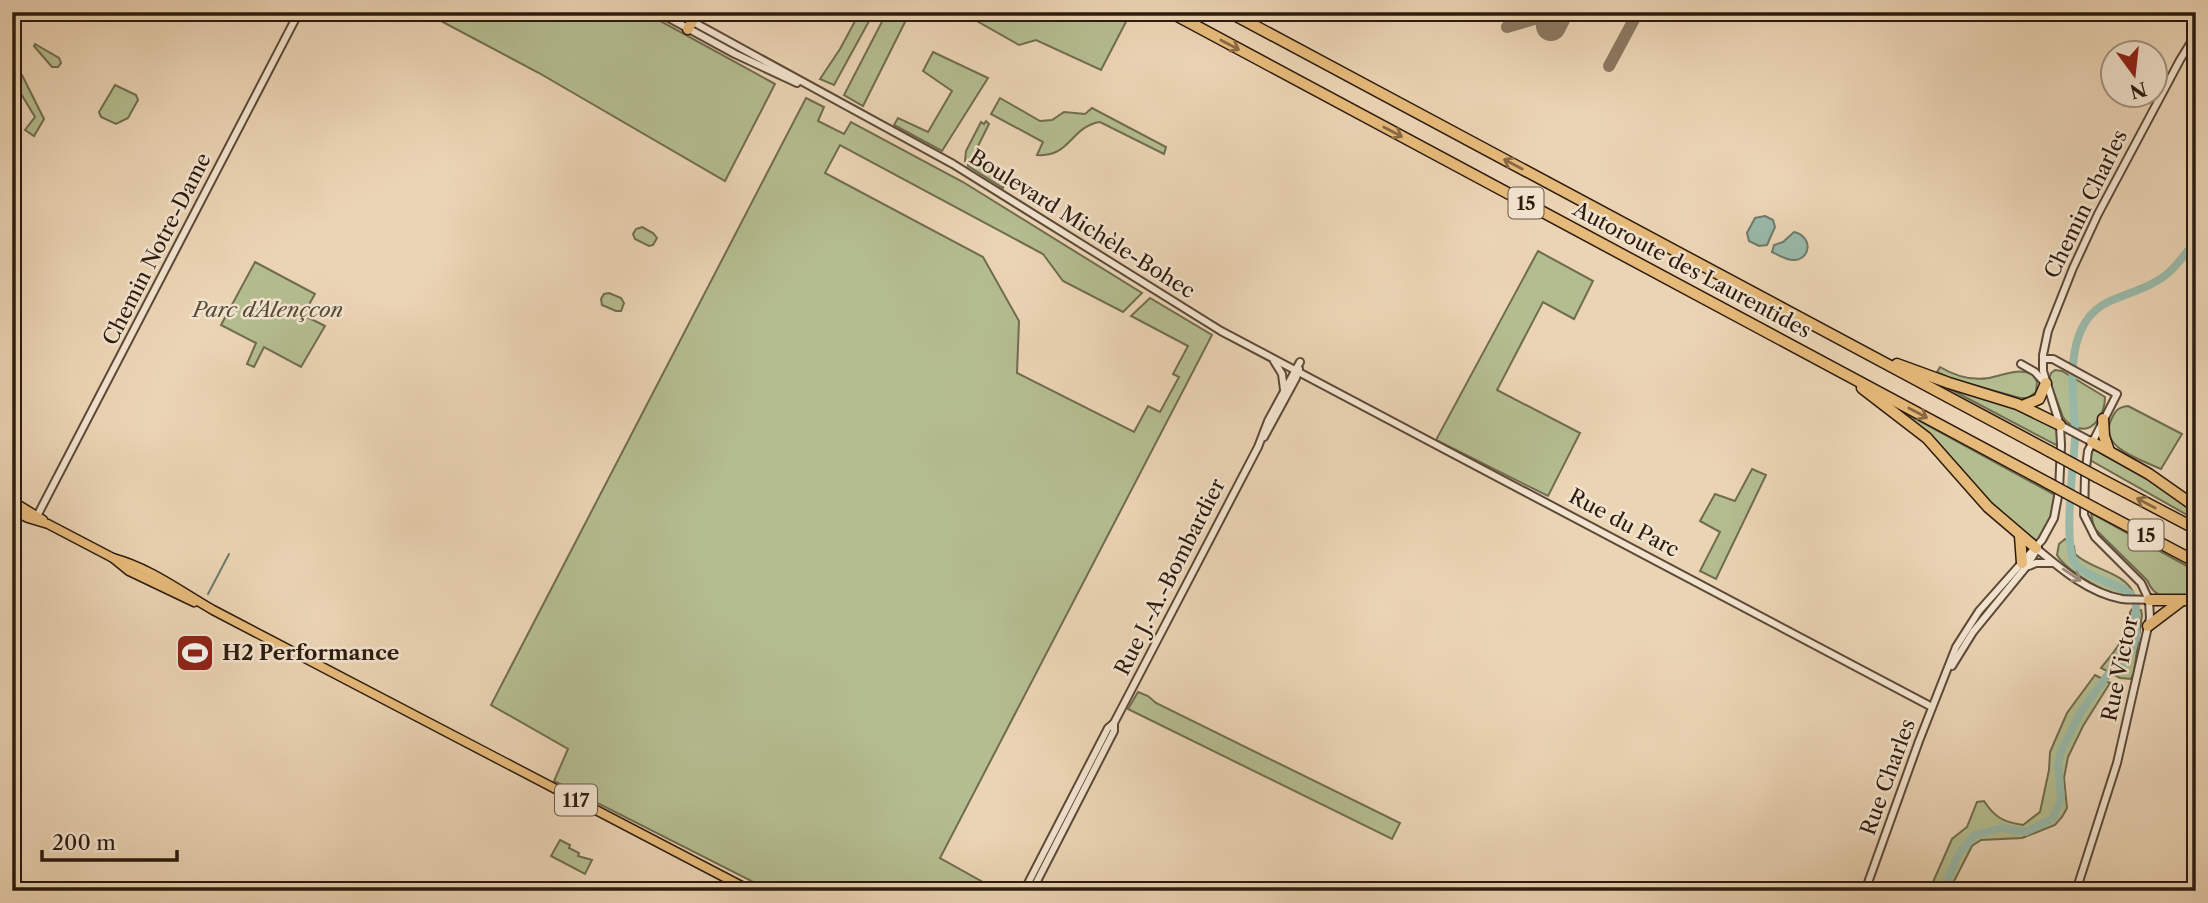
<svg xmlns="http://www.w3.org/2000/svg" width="2208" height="903" viewBox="0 0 2208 903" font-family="'Libre Caslon Text',serif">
<rect width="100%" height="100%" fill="#ebd4b4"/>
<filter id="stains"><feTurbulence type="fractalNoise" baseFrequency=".00286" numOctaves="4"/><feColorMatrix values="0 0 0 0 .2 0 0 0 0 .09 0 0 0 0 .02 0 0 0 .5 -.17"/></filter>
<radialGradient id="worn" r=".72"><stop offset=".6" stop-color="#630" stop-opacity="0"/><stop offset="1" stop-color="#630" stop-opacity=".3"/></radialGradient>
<g fill="#b4bd90" stroke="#706c4f" stroke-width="2">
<path d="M 424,12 L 644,12 L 775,84 L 725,181 L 539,73 Z"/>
<path d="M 860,12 L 874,12 L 834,85 L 820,79 L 840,49 Z"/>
<path d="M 887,12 L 910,12 L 863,106 L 844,95 Z"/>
<path d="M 961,12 L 1127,12 L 1130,14 L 1101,70 L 1036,40 L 1019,45 Z"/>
<path d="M 35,44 L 59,58 L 61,63 L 58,67 L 52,67 L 34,46 Z"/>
<path d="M 933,52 L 988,78 L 942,151 L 894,125 L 898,118 L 928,132 L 952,91 L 923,71 Z"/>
<path d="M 12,69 L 22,75 L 44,119 L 34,136 L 25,130 L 35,117 L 12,79 Z"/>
<path d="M 115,85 L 136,95 L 138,100 L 128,118 L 116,124 L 101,117 L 99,112 Z"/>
<path d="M 806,98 L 824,107 L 818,121 L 844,134 L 851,122 L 963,182 L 1142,293 L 1123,312 L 1063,281 L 1043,254 L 840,145 L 825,173 L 983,257 L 1019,321 L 1017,373 L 1134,432 L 1148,406 L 1160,412 L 1179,377 L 1173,374 L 1188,346 L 1131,316 L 1150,298 L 1212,335 L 940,858 L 999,891 L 771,891 L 554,781 L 568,749 L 491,705 Z"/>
<path d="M 1000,98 L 1040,121 L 1052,120 L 1064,112 L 1085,114 L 1092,108 L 1166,147 L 1164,154 L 1100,122 C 1071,126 1070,158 1037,155 L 1043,142 L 991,114 Z"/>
<path d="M 986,121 L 989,124 L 975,152 L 975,157 L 965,161 L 966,151 L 981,122 L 984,124 Z"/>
<path d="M 978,158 L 1007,177 L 1003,188 L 968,166 L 968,162 Z"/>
<path d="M 642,227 L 653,233 L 657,238 L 653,245 L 649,246 L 635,239 L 633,234 L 636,229 Z"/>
<path d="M 1538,251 L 1593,281 L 1574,319 L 1543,302 L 1497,390 L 1580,433 L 1548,496 L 1436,440 Z"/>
<path d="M 255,262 L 315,294 L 303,315 L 325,326 L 301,367 L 264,347 L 254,367 L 247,364 L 256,343 L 221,325 Z"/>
<path d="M 609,293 L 621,298 L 624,303 L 621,311 L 616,311 L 602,305 L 601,299 L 604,294 Z"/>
<path d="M 1940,367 C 1955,376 1971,381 1989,378 C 2005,375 2018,367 2034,375 L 2037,382 L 2036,392 L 2028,398 L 2020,398 L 1952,379 L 1937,372 Z"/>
<path d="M 2055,370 L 2062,371 L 2105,397 C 2105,412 2094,435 2076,427 C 2070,424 2067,423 2063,417 L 2049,379 L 2051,373 Z"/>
<path d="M 1948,388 L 2015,408 L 2056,426 L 2058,446 Z"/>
<path d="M 2128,406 L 2182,434 L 2161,469 C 2142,460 2098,448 2111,420 C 2115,411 2118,407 2128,406 Z"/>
<path d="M 1898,409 L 2055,495 C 2053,512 2049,531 2036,542 L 2005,518 Z"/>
<path d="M 2096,449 L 2122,461 L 2196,510 L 2196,520 L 2090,460 L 2092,451 Z"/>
<path d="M 1752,469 L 1766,475 L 1716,579 L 1700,571 L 1720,532 L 1700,521 L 1715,494 L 1735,501 Z"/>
<path d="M 2091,513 L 2196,571 L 2196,595 C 2173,596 2157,604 2147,580 L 2094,528 Z"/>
<path d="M 2065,539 L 2074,546 L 2075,554 C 2093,571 2124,571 2134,594 C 2115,602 2067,572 2057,555 L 2059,544 Z"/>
<path d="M 2133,608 L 2141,610 L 2142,615 L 2134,672 L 2131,679 L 2120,678 L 2101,668 C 2114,652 2131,633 2130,612 Z"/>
<path d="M 2095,675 L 2110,683 L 2083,726 L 2068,757 L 2064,778 L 2067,808 L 2062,817 L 2055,825 L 2022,838 L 1981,840 L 1972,846 L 1949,891 L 1929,891 L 1952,839 L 1967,827 L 1977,802 L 1984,801 C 1995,818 2004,822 2023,825 L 2040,812 L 2049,770 L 2050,752 L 2067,713 Z"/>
<path d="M 1138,692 L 1148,696 L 1156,703 L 1400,823 L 1392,839 L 1128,709 Z"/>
<path d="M 560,840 L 570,845 L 569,848 L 579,853 L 578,856 L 592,860 L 585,874 L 551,856 Z"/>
</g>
<g fill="#99b9a9" stroke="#6d7a6b" stroke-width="2">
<path d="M 1765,216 L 1773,220 L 1775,227 L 1767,245 L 1759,246 L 1749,241 L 1747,233 L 1755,218 Z"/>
<path d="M 1794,232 C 1814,237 1810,259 1795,260 C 1788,261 1778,255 1772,252 L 1774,245 L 1783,242 Z"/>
</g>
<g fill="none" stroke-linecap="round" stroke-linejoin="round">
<path stroke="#6d7a6b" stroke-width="2" d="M 208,594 L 229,554"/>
<g stroke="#99b9a9" stroke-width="8">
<path d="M 2075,426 C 2072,386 2064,323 2108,302 C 2127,293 2150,288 2167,274 C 2178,265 2187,251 2196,241"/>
<path d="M 2075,439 C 2074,462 2061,554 2078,567 C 2094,580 2116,583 2131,594"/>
<path d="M 1943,891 L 1959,853 L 1975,835 L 2002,828 L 2026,832 L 2053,818 L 2061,799 L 2058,762 L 2062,749 L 2082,710 L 2109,673 L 2122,664 L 2132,650 L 2136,636 L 2136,606"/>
</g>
<g stroke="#8c7861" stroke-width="12">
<path d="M 1507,27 L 1545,16 L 1554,21"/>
<path d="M 1609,66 L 1638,12"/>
</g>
<path stroke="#8c7861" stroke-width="30" d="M 1551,26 L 1558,12"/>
<defs>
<g id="minor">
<path d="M 658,12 L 735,54 L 797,83"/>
<path d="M 675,12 L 953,164 L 1221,331 L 1932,707"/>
<path d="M 2043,359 L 2053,359 L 2117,394 L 2088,451 L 2085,476 L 2084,515 L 2095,537 L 2141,583 L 2149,600 L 2150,618 L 2117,763 L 2076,891"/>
<path d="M 1274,361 L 1282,374 L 1284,390"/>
<path d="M 2021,364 L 2035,372 L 2044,382"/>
<path d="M 2060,425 L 2092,442"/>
<path d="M 1264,437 L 1296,378 L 1299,369"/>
<path d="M 35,520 L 299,12"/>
<path d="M 2036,548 C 2061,569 2089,593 2122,599 C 2131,600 2140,599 2149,600"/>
<path d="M 2029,566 L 2036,563 L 2053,563"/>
<path d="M 1952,666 L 1973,632 L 2026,567 L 2038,548"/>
<path d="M 1024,891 L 1108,728 L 1114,723"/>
<path d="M 1032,891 L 1114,731 L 1114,723 L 1258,447 L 1268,421 L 1300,362"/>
<path d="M 1865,891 L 1919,741 L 1956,647 L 1979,611 L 2042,540 L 2054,518 L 2059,491 L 2061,445 L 2060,425 L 2043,371 L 2043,355 L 2048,331 L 2073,268 L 2098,214 L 2180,60 L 2196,34"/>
</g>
<g id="major">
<path d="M 12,501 L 43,520"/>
<path d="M 12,510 L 28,518 L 48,524 L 113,558 L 129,571 L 194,602"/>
<path d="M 113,558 C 150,568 180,591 213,610 L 751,891"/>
</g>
<g id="highway">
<path d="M 1170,12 L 2048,483"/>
<path d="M 1229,12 L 2049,451"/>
<path d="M 688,29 L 697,12"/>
<path d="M 1897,364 L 1949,383 L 2017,404 L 2060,425"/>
<path d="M 1862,388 L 1927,438 L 1988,507 L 2036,548"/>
<path d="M 2022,406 L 2039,399 L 2046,383"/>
<path d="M 2103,419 L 2104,436 L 2109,451"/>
<path d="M 2092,442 L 2149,474 L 2196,507"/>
<path d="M 2097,477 L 2196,529"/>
<path d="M 2096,509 L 2196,562"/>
<path d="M 2020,536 L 2022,563"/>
<path d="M 2149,600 L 2196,600"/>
<path d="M 2148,626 L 2181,601"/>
</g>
</defs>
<use href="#minor" stroke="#5c4938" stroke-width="10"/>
<use href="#major" stroke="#2c1b0e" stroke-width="11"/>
<use href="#highway" stroke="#2c1b0e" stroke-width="13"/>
<use href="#minor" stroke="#f2e3ce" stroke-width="6"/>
<use href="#major" stroke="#e6ba7a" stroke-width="8"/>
<use href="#highway" stroke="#e6ba7a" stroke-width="10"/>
<defs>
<g id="highway-bridge">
<path d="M 2049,451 L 2097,477"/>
<path d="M 2048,483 L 2096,509"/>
</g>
</defs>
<use href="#highway-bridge" stroke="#2c1b0e" stroke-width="13" stroke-linecap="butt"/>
<use href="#highway-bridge" stroke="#e6ba7a" stroke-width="10"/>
</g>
<defs><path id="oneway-shaft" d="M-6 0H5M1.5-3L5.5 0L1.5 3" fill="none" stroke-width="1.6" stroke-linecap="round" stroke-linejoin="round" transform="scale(1.75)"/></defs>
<g stroke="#896a44">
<use href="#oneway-shaft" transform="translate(1230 45) rotate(28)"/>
<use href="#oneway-shaft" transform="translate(1393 132) rotate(28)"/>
<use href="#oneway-shaft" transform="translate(1513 164) rotate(-152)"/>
<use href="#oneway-shaft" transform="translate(1918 413) rotate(28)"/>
<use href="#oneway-shaft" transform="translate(2146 503) rotate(-152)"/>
</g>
<use stroke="#998978" href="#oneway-shaft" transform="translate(2072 575) rotate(34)"/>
<defs>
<symbol id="stadium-square" viewBox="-11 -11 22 22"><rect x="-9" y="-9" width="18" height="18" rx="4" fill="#8f2418" stroke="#f2e3ce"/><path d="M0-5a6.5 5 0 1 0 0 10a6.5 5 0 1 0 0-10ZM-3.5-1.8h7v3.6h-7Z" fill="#fff"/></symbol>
</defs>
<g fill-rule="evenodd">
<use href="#stadium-square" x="173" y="631" width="44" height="44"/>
</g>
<g text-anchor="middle" stroke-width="5" stroke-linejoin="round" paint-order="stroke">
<g fill="#f2e3ce" stroke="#675748" stroke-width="2">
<rect x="1508.5" y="187.5" width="35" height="31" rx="5"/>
<rect x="2128.5" y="519.5" width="35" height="31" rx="5"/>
<rect x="555" y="784.5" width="42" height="31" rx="5"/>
</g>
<g font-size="19" font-weight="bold" fill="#2c1b0e">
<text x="1526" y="210">15</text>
<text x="2146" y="542">15</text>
<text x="576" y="807">117</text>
</g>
<g font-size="21" fill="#2c1b0e" stroke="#f2e3ce">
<text transform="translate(2086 204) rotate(-64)" y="7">Chemin Charles</text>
<text transform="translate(1082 224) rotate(32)" y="7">Boulevard Michèle-Bohec</text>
<text transform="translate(157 249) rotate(-63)" y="7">Chemin Notre-Dame</text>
<text transform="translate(1692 270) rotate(28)" y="7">Autoroute des Laurentides</text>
<text transform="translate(1624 523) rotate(28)" y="7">Rue du Parc</text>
<text transform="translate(1170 577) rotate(-63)" y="7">Rue J.-A.-Bombardier</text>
<text transform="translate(2120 669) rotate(-78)" y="7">Rue Victor</text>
<text transform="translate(1888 777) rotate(-70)" y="7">Rue Charles</text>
</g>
<g font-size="21" font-style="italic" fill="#554c35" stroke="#f2e3ce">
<text x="268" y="317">Parc d'Alençcon</text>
</g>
<g font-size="21" font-weight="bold" fill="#2c1b0e" stroke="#f2e3ce" text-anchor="start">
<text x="222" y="660">H2 Performance</text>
</g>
</g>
<rect width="2208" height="903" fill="none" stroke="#ebd4b4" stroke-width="42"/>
<rect x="14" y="14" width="2180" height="875" fill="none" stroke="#2c1b0e" stroke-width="3.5"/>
<rect x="21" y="21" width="2166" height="861" fill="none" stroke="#2c1b0e" stroke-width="2"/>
<g transform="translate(2134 74) rotate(165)"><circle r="33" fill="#f2e3ce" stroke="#a39381" stroke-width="2"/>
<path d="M0-5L12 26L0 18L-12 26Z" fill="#8f2418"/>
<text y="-10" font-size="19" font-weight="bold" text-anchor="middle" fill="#2c1b0e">N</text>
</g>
<path d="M42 850v10h135v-10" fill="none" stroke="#2c1b0e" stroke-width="3.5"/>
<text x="52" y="850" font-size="21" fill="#2c1b0e" stroke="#f2e3ce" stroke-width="5" paint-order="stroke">200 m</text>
<rect width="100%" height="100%" filter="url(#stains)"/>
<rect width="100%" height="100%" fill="url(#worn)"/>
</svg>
